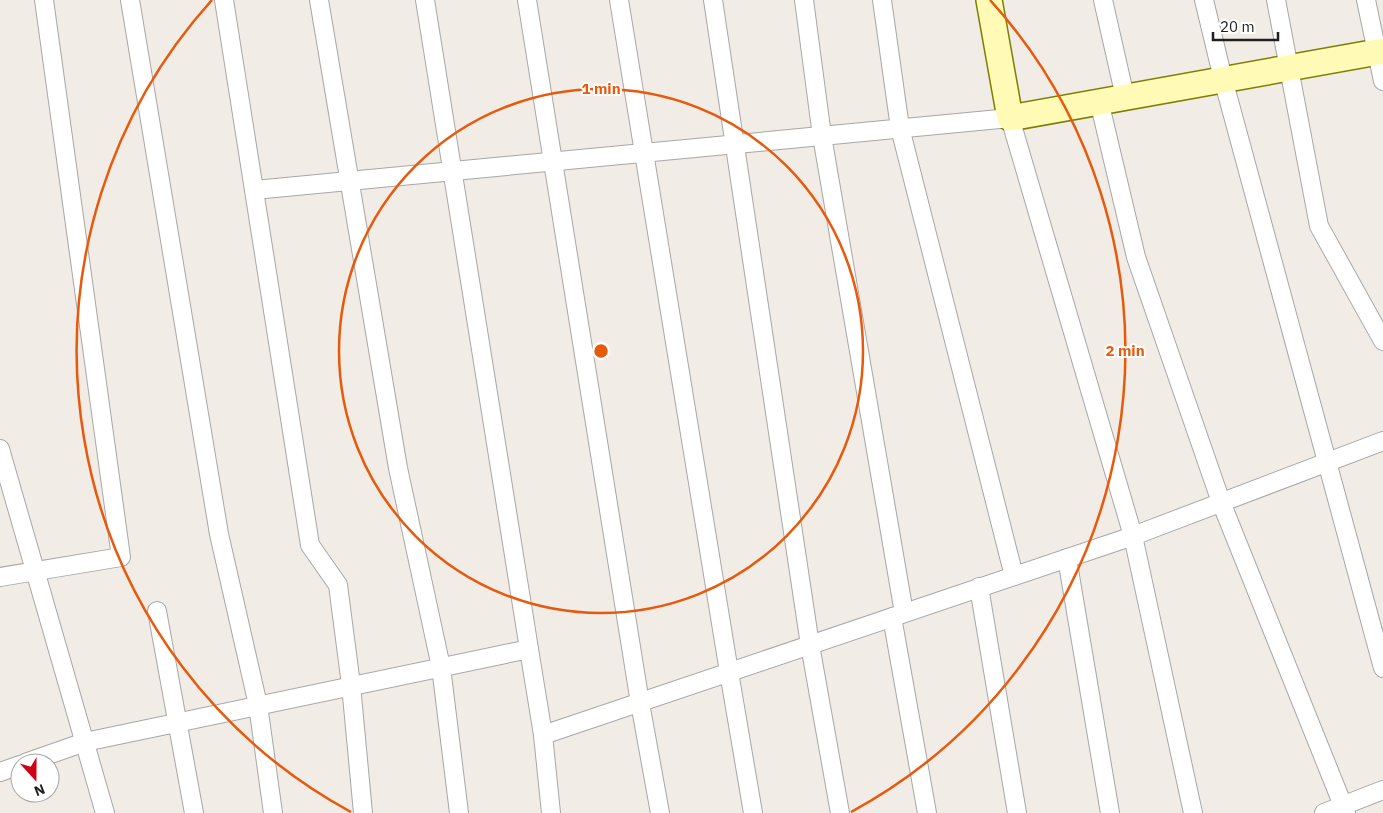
<svg xmlns="http://www.w3.org/2000/svg" width="1383" height="813" viewBox="0 0 1383 813" font-family="'IBM Plex Sans',sans-serif">
<rect width="100%" height="100%" fill="#f1ece6"/>
<g fill="none" stroke-linecap="round" stroke-linejoin="round">
<defs>
<g id="street">
<path d="M 130,0 L 219,534 L 258,705 L 273,813"/>
<path d="M 224,0 L 310,545 L 338,585 L 351,685 L 363,813"/>
<path d="M 319,0 L 398,468 L 441,667 L 459,813"/>
<path d="M 425,0 L 529,649 L 543,735 L 551,813"/>
<path d="M 527,0 L 640,703 L 660,813"/>
<path d="M 619,0 L 729,672 L 753,813"/>
<path d="M 713,0 L 810,645 L 840,813"/>
<path d="M 804,0 L 822,136 L 904,613"/>
<path d="M 882,0 L 900,128 L 1014,576"/>
<path d="M 1103,0 L 1125,97"/>
<path d="M 1204,0 L 1223,79 L 1383,668"/>
<path d="M 1276,0 L 1319,226 L 1383,341"/>
<path d="M 1366,0 L 1383,81"/>
<path d="M 1099,101 L 1136,257 L 1221,502 L 1346,813"/>
<path d="M 254,190 L 1010,118 L 1133,536 L 1193,813"/>
<path d="M 0,449 L 105,813"/>
<path d="M 1067,558 L 1110,813"/>
<path d="M 0,577 L 121,557 L 44,0"/>
<path d="M 979,587 L 1017,813"/>
<path d="M 157,611 L 194,813"/>
<path d="M 892,617 L 927,813"/>
<path d="M 543,735 L 1133,536 L 1383,441"/>
<path d="M 25,763 L 85,742 L 529,649"/>
<path d="M 0,772 L 20,765"/>
<path d="M 1324,813 L 1383,790"/>
</g>
<path id="secondary" d="M 989,0 L 1010,118 L 1383,51"/>
</defs>
<use href="#street" stroke="#a7a7a7" stroke-width="20"/>
<use href="#secondary" stroke="#7e7e00" stroke-width="28"/>
<use href="#street" stroke="#fff" stroke-width="18"/>
<use href="#secondary" stroke="#fffbb6" stroke-width="25"/>
</g>
<g fill="none" stroke="#e8590c" stroke-width="2.5">
<circle cx="601" cy="351" r="262"/>
<path d="M351 812A524 524 0 0 1 212 0M990 0A524 524 0 0 1 851 812"/>
</g>
<circle cx="601" cy="351" r="8" fill="#e8590c" stroke="#fff" stroke-width="2.5"/>
<g font-size="15" text-anchor="middle" font-weight="bold" fill="#e8590c" stroke="#fff" stroke-width="4" stroke-linejoin="round" paint-order="stroke">
<text x="601" y="94">1 min</text>
<text x="1125" y="356">2 min</text>
</g>
<g transform="translate(35 778) rotate(159)"><circle r="24" fill="#ffffff" stroke="#a6a6a6"/>
<path d="M0-4L9 19L0 12L-9 19Z" fill="#d00016"/>
<text y="-8" font-size="14" font-weight="bold" text-anchor="middle" fill="#202020">N</text>
</g>
<path d="M1213 32v8h65v-8" fill="none" stroke="#202020" stroke-width="2.5"/>
<text x="1220" y="32" font-size="15" fill="#202020" stroke="#ffffff" stroke-width="4" paint-order="stroke">20 m</text>
</svg>
